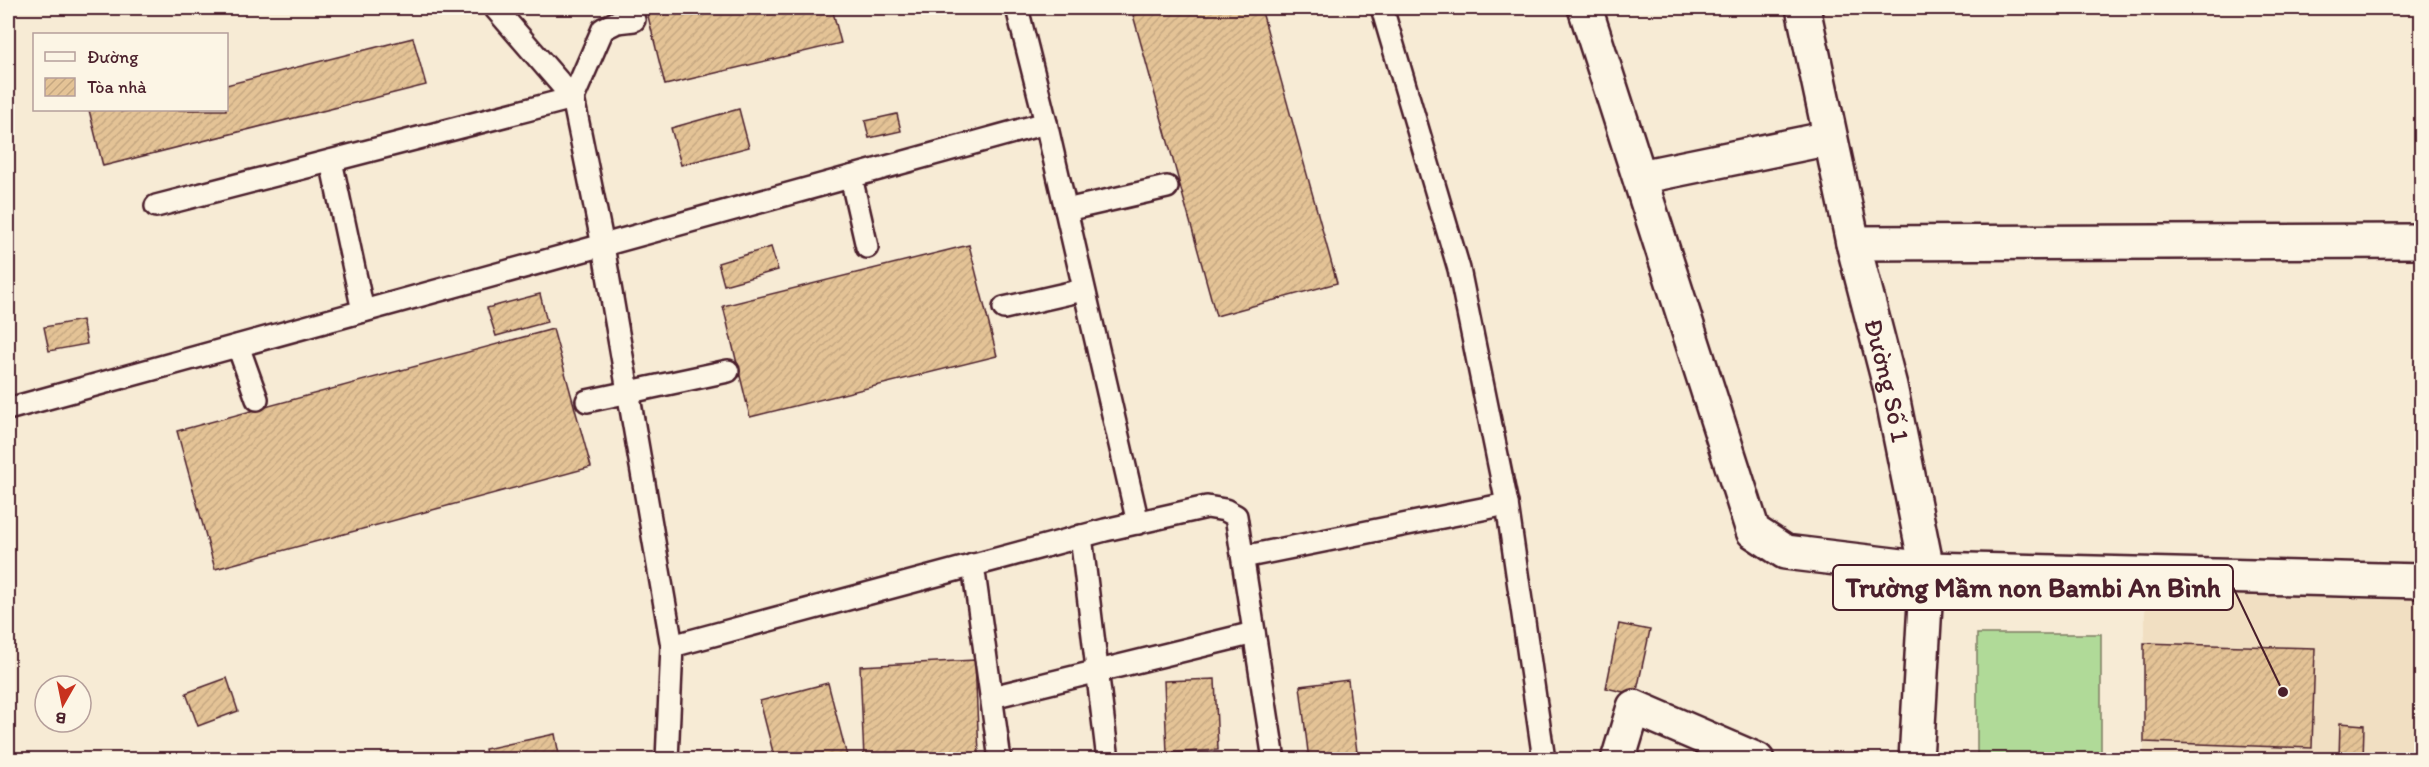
<svg xmlns="http://www.w3.org/2000/svg" width="2429" height="767" viewBox="0 0 2429 767" font-family="Itim,sans-serif">
<defs>
<pattern id="building-hatch" width="6" height="6" patternUnits="userSpaceOnUse" patternTransform="scale(1.5)"><rect width="6" height="6" fill="#e4c396"/><path d="M-1 1l2-2M0 6l6-6M5 7l2-2" fill="none" stroke="#c5a781"/></pattern>
</defs>
<rect width="100%" height="100%" fill="#f7ebd5"/>
<filter id="ink" filterUnits="userSpaceOnUse"><feTurbulence type="fractalNoise" baseFrequency=".0167" numOctaves="2"/><feDisplacementMap in="SourceGraphic" scale="12" xChannelSelector="R" yChannelSelector="G"/><feConvolveMatrix kernelMatrix="1 2 1 2 8 2 1 2 1" color-interpolation-filters="sRGB"/></filter>
<g filter="url(#ink)">
<path fill="#f1dfc2" d="M 2145,588 L 2421,594 L 2421,759 L 2144,760 Z"/>
<rect fill="#b0da98" stroke="#7d7c62" stroke-width="1.5" x="1977" y="634" width="124" height="125"/>
<g fill="url(#building-hatch)" stroke="#4a1f2b" stroke-width="1.5">
<path d="M 646,8 L 832,8 L 841,43 L 665,85 Z"/>
<path d="M 1162,8 L 1261,8 L 1337,283 L 1216,316 L 1133,15 Z"/>
<path d="M 413,38 L 426,85 L 103,166 L 89,110 L 120,110 L 121,112 L 130,110 L 226,110 L 226,85 Z"/>
<path d="M 739,109 L 749,147 L 681,165 L 671,128 Z"/>
<path d="M 897,114 L 901,131 L 869,138 L 865,121 Z"/>
<path d="M 969,245 L 997,356 L 750,417 L 723,306 Z"/>
<path d="M 771,247 L 778,270 L 724,285 L 718,263 Z"/>
<path d="M 540,294 L 547,322 L 496,336 L 487,308 Z"/>
<path d="M 82,320 L 87,344 L 49,351 L 44,327 Z"/>
<path d="M 553,329 L 591,467 L 215,569 L 177,431 Z"/>
<path d="M 1619,624 L 1650,630 L 1636,695 L 1606,688 Z"/>
<path d="M 2144,643 L 2315,648 L 2312,748 L 2144,742 Z"/>
<path d="M 975,660 L 979,754 L 864,759 L 860,666 Z"/>
<path d="M 227,678 L 238,711 L 198,726 L 186,693 Z"/>
<path d="M 1215,679 L 1218,750 L 1167,753 L 1164,681 Z"/>
<path d="M 1348,680 L 1358,760 L 1309,760 L 1300,686 Z"/>
<path d="M 828,683 L 848,760 L 775,760 L 760,701 Z"/>
<path d="M 2340,723 L 2364,725 L 2363,760 L 2339,758 Z"/>
<path d="M 555,734 L 560,760 L 487,760 L 485,749 Z"/>
</g>
<g fill="none" stroke-linecap="round" stroke-linejoin="round">
<defs>
<g id="lane">
<path d="M 495,8 L 573,98 L 603,246 L 672,646 L 667,760"/>
<path d="M 1017,8 L 1046,123 L 1138,523"/>
<path d="M 1382,8 L 1459,269 L 1507,504 L 1544,760"/>
<path d="M 331,161 L 363,311"/>
<path d="M 851,177 L 867,247"/>
<path d="M 156,206 L 573,98 L 603,29 L 617,22 L 634,20"/>
<path d="M 1066,210 L 1167,187"/>
<path d="M 1004,308 L 1083,290"/>
<path d="M 238,346 L 257,399"/>
<path d="M 587,401 L 728,371"/>
<path d="M 8,409 L 1046,123"/>
<path d="M 1081,536 L 1108,760"/>
<path d="M 1243,557 L 1507,504"/>
<path d="M 973,565 L 1000,760"/>
<path d="M 672,646 L 1105,530 L 1207,507 L 1225,510 L 1236,516 L 1274,760"/>
<path d="M 992,697 L 1254,633"/>
</g>
<g id="street">
<path d="M 1585,8 L 1753,531 L 1785,552 L 1927,569 L 2422,581"/>
<path id="s1" d="M 1803,8 L 1853,243 L 1890,386 L 1927,569 L 1916,760"/>
<path d="M 1640,177 L 1830,138"/>
<path d="M 1853,243 L 2422,241"/>
<path d="M 1618,760 L 1634,707 L 1757,760"/>
</g>
</defs>
<use href="#lane" stroke="#4a1f2b" stroke-width="26"/>
<use href="#street" stroke="#4a1f2b" stroke-width="38"/>
<use href="#lane" stroke="#fcf5e5" stroke-width="21"/>
<use href="#street" stroke="#fcf5e5" stroke-width="33"/>
</g>
</g>
<g text-anchor="middle" stroke-width="5" stroke-linejoin="round" paint-order="stroke">
<g font-size="26" fill="#4a1f2b" stroke="#fcf5e5">
<text dy="9" stroke="none"><textPath href="#s1" startOffset="382">Đường Số 1</textPath></text>
</g>
</g>
<path fill="none" stroke="#4a1f2b" stroke-width="2" d="M2283 692L2233 587"/>
<circle fill="#4a1f2b" stroke="#fcf5e5" stroke-width="2" cx="2283" cy="692" r="6"/>
<rect fill="#fcf5e5" stroke="#4a1f2b" stroke-width="2" x="1833" y="565" width="400" height="45" rx="6"/>
<g font-size="27" text-anchor="middle" font-weight="bold" fill="#4a1f2b">
<text x="2033" y="597">Trường Mầm non Bambi An Bình</text>
</g>
<rect width="2429" height="767" fill="none" stroke="#fcf5e5" stroke-width="30"/>
<rect x="15" y="15" width="2399" height="737" fill="none" stroke="#4a1f2b" stroke-width="2" filter="url(#ink)"/>
<rect x="33" y="33" width="195" height="78" fill="#fcf5e5" stroke="#b59f9b" stroke-width="1.5"/>
<rect x="45" y="52" width="30" height="9" fill="#fcf5e5" stroke="#b59f9b" stroke-width="1.5"/>
<text x="87" y="63" font-size="18" fill="#4a1f2b">Đường</text>
<rect x="45" y="78" width="30" height="18" fill="url(#building-hatch)" stroke="#b59f9b" stroke-width="1.5"/>
<text x="87" y="93" font-size="18" fill="#4a1f2b">Tòa nhà</text>
<g transform="translate(63 704) rotate(189)"><circle r="28" fill="#fcf5e5" stroke="#b59f9b" stroke-width="1.5"/>
<path d="M0-4.5L10 22L0 15L-10 22Z" fill="#c8321e"/>
<text y="-9" font-size="16" font-weight="bold" text-anchor="middle" fill="#4a1f2b">B</text>
</g>
</svg>
